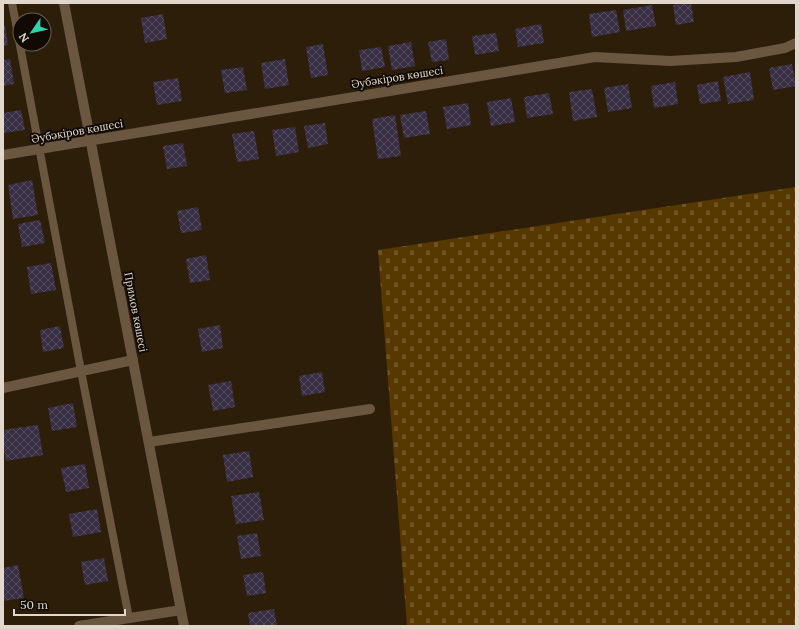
<svg xmlns="http://www.w3.org/2000/svg" width="799" height="629" viewBox="0 0 799 629" font-family="Lora,serif">
<defs>
<pattern id="cemetery-stones" width="16" height="16" patternUnits="userSpaceOnUse"><rect width="16" height="16" fill="#563800"/><path d="M2 7V4a2 2 0 0 1 4 0v3zM10 15v-3a2 2 0 0 1 4 0v3z" fill="#6e5424"/></pattern>
<pattern id="building-cross-hatch" width="8" height="8" patternUnits="userSpaceOnUse"><rect width="8" height="8" fill="#392f44"/><path d="M0 0l8 8M0 8l8-8" fill="none" stroke="#554c5e"/></pattern>
</defs>
<rect width="100%" height="100%" fill="#2c1e09"/>
<path fill="url(#cemetery-stones)" d="M 796,187 L 796,626 L 407,626 L 378,250 Z"/>
<g fill="url(#building-cross-hatch)">
<path d="M 685,3 L 691,3 L 694,22 L 676,25 L 673,5 Z"/>
<path d="M 652,5 L 656,26 L 626,31 L 623,10 Z"/>
<path d="M 616,10 L 620,32 L 592,37 L 589,14 Z"/>
<path d="M 163,14 L 167,39 L 145,43 L 141,18 Z"/>
<path d="M 541,24 L 544,43 L 518,47 L 515,29 Z"/>
<path d="M 3,25 L 5,25 L 8,45 L 3,46 Z"/>
<path d="M 496,33 L 499,51 L 475,55 L 472,36 Z"/>
<path d="M 446,39 L 449,60 L 432,62 L 428,42 Z"/>
<path d="M 411,42 L 415,66 L 392,70 L 388,46 Z"/>
<path d="M 323,44 L 328,75 L 311,78 L 306,47 Z"/>
<path d="M 381,47 L 385,67 L 362,71 L 359,50 Z"/>
<path d="M 10,59 L 14,84 L 3,86 L 3,60 Z"/>
<path d="M 285,59 L 289,85 L 265,89 L 261,63 Z"/>
<path d="M 792,64 L 796,86 L 773,90 L 769,68 Z"/>
<path d="M 243,67 L 247,90 L 225,93 L 221,70 Z"/>
<path d="M 750,72 L 754,100 L 728,104 L 723,77 Z"/>
<path d="M 178,78 L 182,101 L 157,105 L 153,82 Z"/>
<path d="M 718,81 L 721,101 L 700,104 L 697,85 Z"/>
<path d="M 675,82 L 678,104 L 654,108 L 651,86 Z"/>
<path d="M 628,84 L 632,108 L 608,112 L 604,88 Z"/>
<path d="M 592,89 L 597,117 L 573,121 L 569,92 Z"/>
<path d="M 549,93 L 553,114 L 527,118 L 524,97 Z"/>
<path d="M 511,98 L 515,122 L 491,126 L 487,102 Z"/>
<path d="M 468,103 L 471,125 L 447,129 L 443,107 Z"/>
<path d="M 21,110 L 25,130 L 3,133 L 3,113 Z"/>
<path d="M 426,111 L 430,134 L 404,138 L 400,115 Z"/>
<path d="M 395,115 L 401,156 L 378,159 L 372,119 Z"/>
<path d="M 325,123 L 328,144 L 308,148 L 304,126 Z"/>
<path d="M 295,127 L 299,152 L 276,156 L 272,130 Z"/>
<path d="M 254,131 L 259,159 L 237,162 L 232,134 Z"/>
<path d="M 183,143 L 187,166 L 167,169 L 163,146 Z"/>
<path d="M 32,180 L 38,215 L 13,219 L 8,185 Z"/>
<path d="M 198,207 L 202,230 L 181,233 L 177,211 Z"/>
<path d="M 40,220 L 45,243 L 22,247 L 18,224 Z"/>
<path d="M 206,255 L 210,280 L 190,283 L 186,259 Z"/>
<path d="M 51,263 L 56,290 L 31,294 L 27,267 Z"/>
<path d="M 220,325 L 223,348 L 202,352 L 198,329 Z"/>
<path d="M 60,326 L 64,348 L 43,352 L 40,330 Z"/>
<path d="M 322,372 L 325,392 L 302,396 L 299,376 Z"/>
<path d="M 231,381 L 235,407 L 213,411 L 208,385 Z"/>
<path d="M 73,403 L 77,427 L 52,431 L 48,408 Z"/>
<path d="M 38,425 L 43,455 L 6,461 L 3,444 L 3,430 Z"/>
<path d="M 249,451 L 253,477 L 227,482 L 223,455 Z"/>
<path d="M 85,464 L 89,488 L 66,492 L 61,468 Z"/>
<path d="M 259,492 L 264,520 L 236,524 L 231,496 Z"/>
<path d="M 97,509 L 101,532 L 73,537 L 69,514 Z"/>
<path d="M 257,533 L 261,556 L 241,559 L 237,536 Z"/>
<path d="M 104,558 L 108,581 L 85,585 L 81,562 Z"/>
<path d="M 18,565 L 24,598 L 3,601 L 3,568 Z"/>
<path d="M 263,572 L 266,593 L 247,596 L 243,575 Z"/>
<path d="M 274,609 L 277,626 L 250,626 L 248,613 Z"/>
</g>
<g fill="none" stroke-linecap="round" stroke-linejoin="round">
<path stroke="#6b563f" stroke-width="8" d="M 12,3 L 81,371 L 129,618"/>
<g stroke="#6b563f" stroke-width="10">
<path d="M 64,3 L 184,626"/>
<path d="M 3,155 L 595,57 L 670,61 L 736,57 L 785,48 L 796,43"/>
<path d="M 3,388 L 133,360"/>
<path d="M 149,442 L 370,409"/>
<path d="M 79,626 L 181,610"/>
</g>
</g>
<g text-anchor="middle" stroke-width="4" stroke-linejoin="round" paint-order="stroke">
<g font-size="11" fill="#e1d8cb" stroke="#100a03">
<text transform="translate(397 77) rotate(-9)" y="4">Әубәкіров көшесі</text>
<text transform="translate(77 131) rotate(-10)" y="4">Әубәкіров көшесі</text>
<text transform="translate(136 312) rotate(79)" y="4">Примов көшесі</text>
</g>
</g>
<rect width="799" height="629" fill="none" stroke="#e1d8cb" stroke-width="8"/>
<g transform="translate(32 32) rotate(236)"><circle r="19" fill="#100a03" stroke="#645c53"/>
<path d="M0-3L7 15L0 10L-7 15Z" fill="#30d4aa"/>
<text y="-6" font-size="11" font-weight="bold" text-anchor="middle" fill="#e1d8cb">N</text>
</g>
<path d="M14 609v6h111v-6" fill="none" stroke="#e1d8cb" stroke-width="2"/>
<text x="20" y="609" font-size="12" fill="#e1d8cb" stroke="#100a03" stroke-width="3" paint-order="stroke">50 m</text>
</svg>
